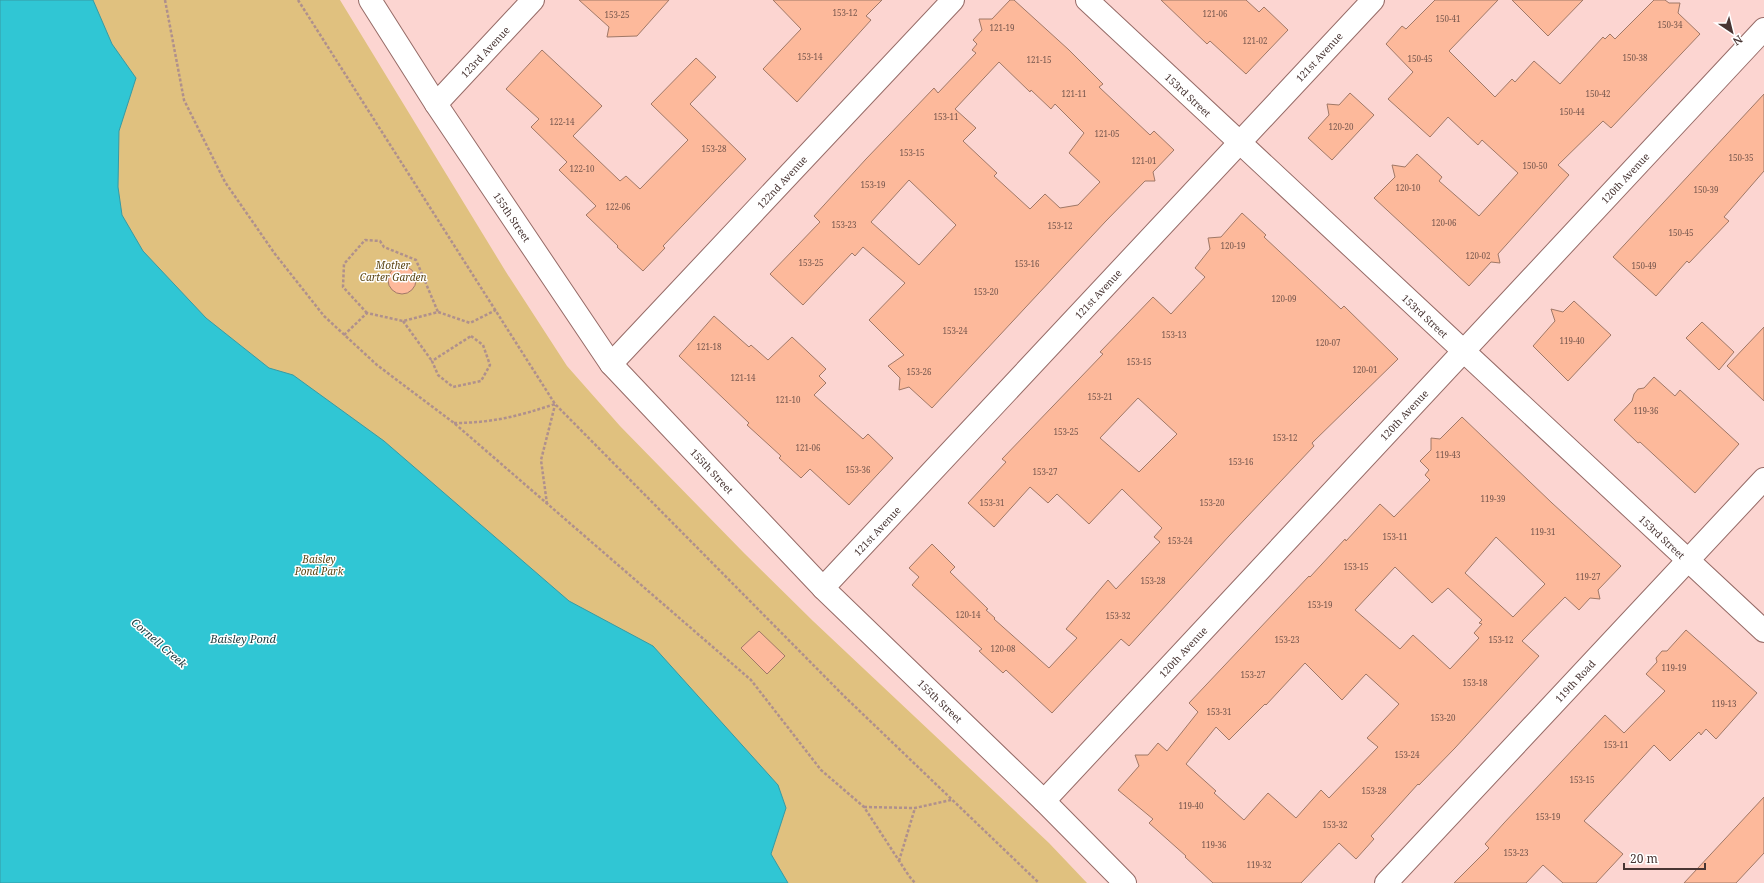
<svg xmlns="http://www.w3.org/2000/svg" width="1764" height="883" viewBox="0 0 1764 883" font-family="'Noto Serif',serif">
<rect width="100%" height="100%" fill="#fcd5d1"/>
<path fill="#e0c17f" d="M 0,0 L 340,0 L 506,272 L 567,366 L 620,426 L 744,553 L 813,621 L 1049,843 L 1087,883 L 0,883 Z"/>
<path fill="#30c6d4" stroke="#379aa4" d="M 0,0 L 93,0 L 112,44 L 136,78 L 119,131 L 118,187 L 122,215 L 143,251 L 206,318 L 269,368 L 293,375 L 384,441 L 569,601 L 653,646 L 778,785 L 786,808 L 771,854 L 788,883 L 0,883 Z"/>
<g fill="#fdb99b" stroke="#a07867" fill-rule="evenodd">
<path d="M 579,0 L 669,0 L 637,36 L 607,37 L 609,27 Z"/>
<path d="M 773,0 L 882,0 L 866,16 L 871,20 L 797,102 L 763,69 L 801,29 Z"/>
<path d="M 1010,0 L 1014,0 L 1069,50 L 1103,84 L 1099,87 L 1150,135 L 1154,131 L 1174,150 L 1153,172 L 1155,181 L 1145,181 L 1105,222 L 932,408 L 909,387 L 899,390 L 900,378 L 888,366 L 904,355 L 869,320 L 905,283 L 863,247 L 855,256 L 852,253 L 803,305 L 770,274 L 820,222 L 814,216 L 866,159 L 934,88 L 938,93 L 976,53 L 972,50 L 977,44 L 973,40 L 982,30 L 979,19 L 992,19 ZM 999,62 L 1030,92 L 1031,90 L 1051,109 L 1055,104 L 1084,133 L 1069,153 L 1100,182 L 1078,205 L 1060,208 L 1045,194 L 1030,209 L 994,176 L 997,173 L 963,141 L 976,128 L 955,109 ZM 909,180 L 956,225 L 919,265 L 871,222 Z"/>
<path d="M 1161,0 L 1246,0 L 1259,12 L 1264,7 L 1288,30 L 1246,74 L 1210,41 L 1207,44 Z"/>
<path d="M 1435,0 L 1498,0 L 1449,51 L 1495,97 L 1512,79 L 1515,82 L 1534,61 L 1560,84 L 1603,37 L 1605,39 L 1610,34 L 1615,39 L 1654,0 L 1665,0 L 1669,3 L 1680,3 L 1678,13 L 1700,34 L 1611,128 L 1603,121 L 1558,165 L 1569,175 L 1498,254 L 1500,263 L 1491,262 L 1469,286 L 1374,198 L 1395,177 L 1392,165 L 1405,167 L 1417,154 L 1442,177 L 1439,181 L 1479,216 L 1518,173 L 1482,140 L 1478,145 L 1448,117 L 1430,137 L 1388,99 L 1413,72 L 1386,44 L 1402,26 L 1406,29 Z"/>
<path d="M 1512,0 L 1583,0 L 1548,36 Z"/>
<path d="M 542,50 L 602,106 L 573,136 L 620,181 L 626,176 L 640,189 L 688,140 L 651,104 L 696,58 L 716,77 L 690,104 L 746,159 L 663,246 L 665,248 L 643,271 L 617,247 L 618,246 L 586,215 L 596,206 L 559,170 L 567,162 L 531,127 L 539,119 L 506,89 Z"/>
<path d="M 1350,93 L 1374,115 L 1332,160 L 1308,138 L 1329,115 L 1327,104 L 1339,105 Z"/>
<path d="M 1764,94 L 1764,171 L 1724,217 L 1729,221 L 1689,263 L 1687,261 L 1656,296 L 1613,257 Z"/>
<path d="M 1242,213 L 1266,235 L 1264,237 L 1341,309 L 1344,306 L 1398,359 L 1312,443 L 1314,446 L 1229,536 L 1129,646 L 1121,639 L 1052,713 L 1006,670 L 1003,673 L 979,651 L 982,649 L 912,585 L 919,577 L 909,568 L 932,544 L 955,567 L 950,572 L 988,609 L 986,610 L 995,618 L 994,619 L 1049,668 L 1077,638 L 1066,629 L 1108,580 L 1116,589 L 1160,542 L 1154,537 L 1162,528 L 1122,489 L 1089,524 L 1057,494 L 1048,503 L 1030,487 L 994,527 L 968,503 L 1006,462 L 1002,459 L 1103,354 L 1100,352 L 1153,297 L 1171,314 L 1205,277 L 1195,268 L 1210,249 L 1208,238 L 1221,237 ZM 1138,398 L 1177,434 L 1139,472 L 1100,438 Z"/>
<circle cx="402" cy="280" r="14"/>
<path d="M 1574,301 L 1611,335 L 1568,381 L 1533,346 L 1555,321 L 1551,309 L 1563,312 Z"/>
<path d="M 714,316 L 749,347 L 751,345 L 768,360 L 792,337 L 826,369 L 819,376 L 826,383 L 814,395 L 863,439 L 868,434 L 893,458 L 849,505 L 810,469 L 801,478 L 779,458 L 781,456 L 747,425 L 749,423 L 679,356 Z"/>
<path d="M 1702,322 L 1734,352 L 1719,370 L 1686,338 Z"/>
<path d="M 1764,327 L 1764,401 L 1727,366 Z"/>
<path d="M 1654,377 L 1675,396 L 1680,390 L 1739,444 L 1695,493 L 1640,442 L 1638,443 L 1614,420 L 1632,401 L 1634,394 L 1638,389 L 1644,388 Z"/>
<path d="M 1462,417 L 1552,503 L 1621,566 L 1598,590 L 1600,599 L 1590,598 L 1579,610 L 1565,597 L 1522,641 L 1539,656 L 1455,748 L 1419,785 L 1418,784 L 1371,836 L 1374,839 L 1356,859 L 1339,843 L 1301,883 L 1213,883 L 1185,857 L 1186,856 L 1149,823 L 1153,819 L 1118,790 L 1139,766 L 1135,755 L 1148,755 L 1158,743 L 1167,751 L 1198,712 L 1189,703 L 1309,576 L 1310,577 L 1345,539 L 1346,541 L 1380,504 L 1394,517 L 1430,480 L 1425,475 L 1429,470 L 1420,461 L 1431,450 L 1431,438 L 1440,439 ZM 1496,537 L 1545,584 L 1513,617 L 1465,573 ZM 1395,567 L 1432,603 L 1448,588 L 1482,620 L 1479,623 L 1482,624 L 1474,633 L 1479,638 L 1450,669 L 1413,635 L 1400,649 L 1355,610 ZM 1305,663 L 1342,700 L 1366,674 L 1399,704 L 1367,738 L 1378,747 L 1329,798 L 1321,790 L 1296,818 L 1268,793 L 1244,820 L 1214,793 L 1216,791 L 1186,764 L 1216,727 L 1229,740 L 1265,704 L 1266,705 Z"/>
<path d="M 1686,630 L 1757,693 L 1716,739 L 1706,729 L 1701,735 L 1699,732 L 1670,761 L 1654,745 L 1584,821 L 1623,854 L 1596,883 L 1563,883 L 1543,865 L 1526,883 L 1454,883 L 1489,848 L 1485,844 L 1504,823 L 1605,715 L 1624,733 L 1665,691 L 1646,674 L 1657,662 L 1656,658 L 1662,651 L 1667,651 Z"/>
<path d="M 759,631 L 785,656 L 767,674 L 741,648 Z"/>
<path d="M 1764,797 L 1764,853 L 1736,883 L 1684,883 Z"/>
</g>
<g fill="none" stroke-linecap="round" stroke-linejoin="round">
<defs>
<g id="street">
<path d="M 370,0 L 436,104 L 611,364 L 823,588 L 1044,801 L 1125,883"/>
<path d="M 1087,0 L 1764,631"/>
<path d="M 436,104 L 533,0"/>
<path d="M 611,364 L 953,0"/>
<path d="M 823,588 L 1373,0"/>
<path d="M 1044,801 L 1764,29"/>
<path d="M 1386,883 L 1764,479"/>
</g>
</defs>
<use href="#street" stroke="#966b67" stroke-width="24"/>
<g stroke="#af908d" stroke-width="2.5" stroke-dasharray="3 2" stroke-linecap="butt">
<path d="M 165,0 L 184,100 L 225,182 L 275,254 L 324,316 L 377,365 L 454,423 L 751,680 L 821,770 L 864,807 L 909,876 L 915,883"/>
<path d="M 298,0 L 555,404 L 844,696 L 1039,883"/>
<path d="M 367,313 L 343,287 L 344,264 L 365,240 L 380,241 L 384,247 L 416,260 L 438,312"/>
<path d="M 403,321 L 432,361"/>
<path d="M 344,335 L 367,313 L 403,321 L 438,312 L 470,323 L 496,310"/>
<path d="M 471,336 L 483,345 L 490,365 L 481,381 L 453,387 L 438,375 L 432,361 Z"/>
<path d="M 454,423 C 492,423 519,416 555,404"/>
<path d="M 547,504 L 541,460 L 555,405"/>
<path d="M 864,807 L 915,808 L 951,800"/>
<path d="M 899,861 L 915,808"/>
</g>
<use href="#street" stroke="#fff" stroke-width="22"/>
</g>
<g text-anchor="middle" stroke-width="3" stroke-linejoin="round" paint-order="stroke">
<g font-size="8" fill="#75564d">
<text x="845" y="16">153-12</text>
<text x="1215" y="17">121-06</text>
<text x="617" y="18">153-25</text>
<text x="1448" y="22">150-41</text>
<text x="1670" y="28">150-34</text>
<text x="1002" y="31">121-19</text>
<text x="1255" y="44">121-02</text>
<text x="810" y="60">153-14</text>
<text x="1635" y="61">150-38</text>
<text x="1420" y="62">150-45</text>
<text x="1039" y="63">121-15</text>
<text x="1074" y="97">121-11</text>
<text x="1598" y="97">150-42</text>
<text x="1572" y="115">150-44</text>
<text x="946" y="120">153-11</text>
<text x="562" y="125">122-14</text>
<text x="1341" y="130">120-20</text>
<text x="1107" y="137">121-05</text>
<text x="714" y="152">153-28</text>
<text x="912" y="156">153-15</text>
<text x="1741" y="161">150-35</text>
<text x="1144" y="164">121-01</text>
<text x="1535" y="169">150-50</text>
<text x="582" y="172">122-10</text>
<text x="873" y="188">153-19</text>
<text x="1408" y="191">120-10</text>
<text x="1706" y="193">150-39</text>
<text x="618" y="210">122-06</text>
<text x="1444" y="226">120-06</text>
<text x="844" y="228">153-23</text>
<text x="1060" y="229">153-12</text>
<text x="1681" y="236">150-45</text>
<text x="1233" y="249">120-19</text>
<text x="1478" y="259">120-02</text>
<text x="811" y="266">153-25</text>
<text x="1027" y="267">153-16</text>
<text x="1644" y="269">150-49</text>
<text x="986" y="295">153-20</text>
<text x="1284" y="302">120-09</text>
<text x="955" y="334">153-24</text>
<text x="1174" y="338">153-13</text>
<text x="1572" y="344">119-40</text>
<text x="1328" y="346">120-07</text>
<text x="709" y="350">121-18</text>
<text x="1139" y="365">153-15</text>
<text x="1365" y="373">120-01</text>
<text x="919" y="375">153-26</text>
<text x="743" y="381">121-14</text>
<text x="1100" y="400">153-21</text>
<text x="788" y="403">121-10</text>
<text x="1646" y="414">119-36</text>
<text x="1066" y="435">153-25</text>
<text x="1285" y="441">153-12</text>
<text x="808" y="451">121-06</text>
<text x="1448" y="458">119-43</text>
<text x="1241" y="465">153-16</text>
<text x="858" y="473">153-36</text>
<text x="1045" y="475">153-27</text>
<text x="1493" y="502">119-39</text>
<text x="992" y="506">153-31</text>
<text x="1212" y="506">153-20</text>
<text x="1543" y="535">119-31</text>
<text x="1395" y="540">153-11</text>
<text x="1180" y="544">153-24</text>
<text x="1356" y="570">153-15</text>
<text x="1588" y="580">119-27</text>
<text x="1153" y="584">153-28</text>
<text x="1320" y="608">153-19</text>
<text x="968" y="618">120-14</text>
<text x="1118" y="619">153-32</text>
<text x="1287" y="643">153-23</text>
<text x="1501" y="643">153-12</text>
<text x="1003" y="652">120-08</text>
<text x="1674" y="671">119-19</text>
<text x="1253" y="678">153-27</text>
<text x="1475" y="686">153-18</text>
<text x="1724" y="707">119-13</text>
<text x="1219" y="715">153-31</text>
<text x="1443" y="721">153-20</text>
<text x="1616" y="748">153-11</text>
<text x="1407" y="758">153-24</text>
<text x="1582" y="783">153-15</text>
<text x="1374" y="794">153-28</text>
<text x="1191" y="809">119-40</text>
<text x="1548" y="820">153-19</text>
<text x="1335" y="828">153-32</text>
<text x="1214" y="848">119-36</text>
<text x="1516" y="856">153-23</text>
<text x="1259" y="868">119-32</text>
</g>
<g font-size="10" fill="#483533" stroke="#fff">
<text transform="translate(485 52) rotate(-47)" y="4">123rd Avenue</text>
<text transform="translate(1319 57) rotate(-47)" y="4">121st Avenue</text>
<text transform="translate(1188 95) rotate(43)" y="4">153rd Street</text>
<text transform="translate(1625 178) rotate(-47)" y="4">120th Avenue</text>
<text transform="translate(782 182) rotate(-47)" y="4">122nd Avenue</text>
<text transform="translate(512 217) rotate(56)" y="4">155th Street</text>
<text transform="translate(1098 294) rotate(-47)" y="4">121st Avenue</text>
<text transform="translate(1425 316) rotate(43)" y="4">153rd Street</text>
<text transform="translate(1404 415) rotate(-47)" y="4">120th Avenue</text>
<text transform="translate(712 471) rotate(47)" y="4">155th Street</text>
<text transform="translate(877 531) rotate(-47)" y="4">121st Avenue</text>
<text transform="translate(1662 537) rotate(43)" y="4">153rd Street</text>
<text transform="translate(1183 652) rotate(-47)" y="4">120th Avenue</text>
<text transform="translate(1575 681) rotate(-47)" y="4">119th Road</text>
<text transform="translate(940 701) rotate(44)" y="4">155th Street</text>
</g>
<g font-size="10" font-style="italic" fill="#5d4715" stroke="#fff">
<text x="393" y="269">Mother<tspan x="393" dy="12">Carter Garden</tspan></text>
<text x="319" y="563">Baisley<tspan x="319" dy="12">Pond Park</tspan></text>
</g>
<g font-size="11" font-style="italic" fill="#213e41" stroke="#fff">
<text x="243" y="643">Baisley Pond</text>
<text transform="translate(159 643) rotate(41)" y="4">Cornell Creek</text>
</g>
</g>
<g transform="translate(1732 32) rotate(145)" stroke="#ffffff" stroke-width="3" paint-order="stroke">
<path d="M0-3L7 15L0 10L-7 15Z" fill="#483533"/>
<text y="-6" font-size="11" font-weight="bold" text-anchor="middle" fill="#483533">N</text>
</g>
<path d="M1624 863v6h81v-6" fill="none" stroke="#483533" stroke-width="2"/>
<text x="1630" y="863" font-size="12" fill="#483533" stroke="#ffffff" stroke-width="3" paint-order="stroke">20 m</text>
</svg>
